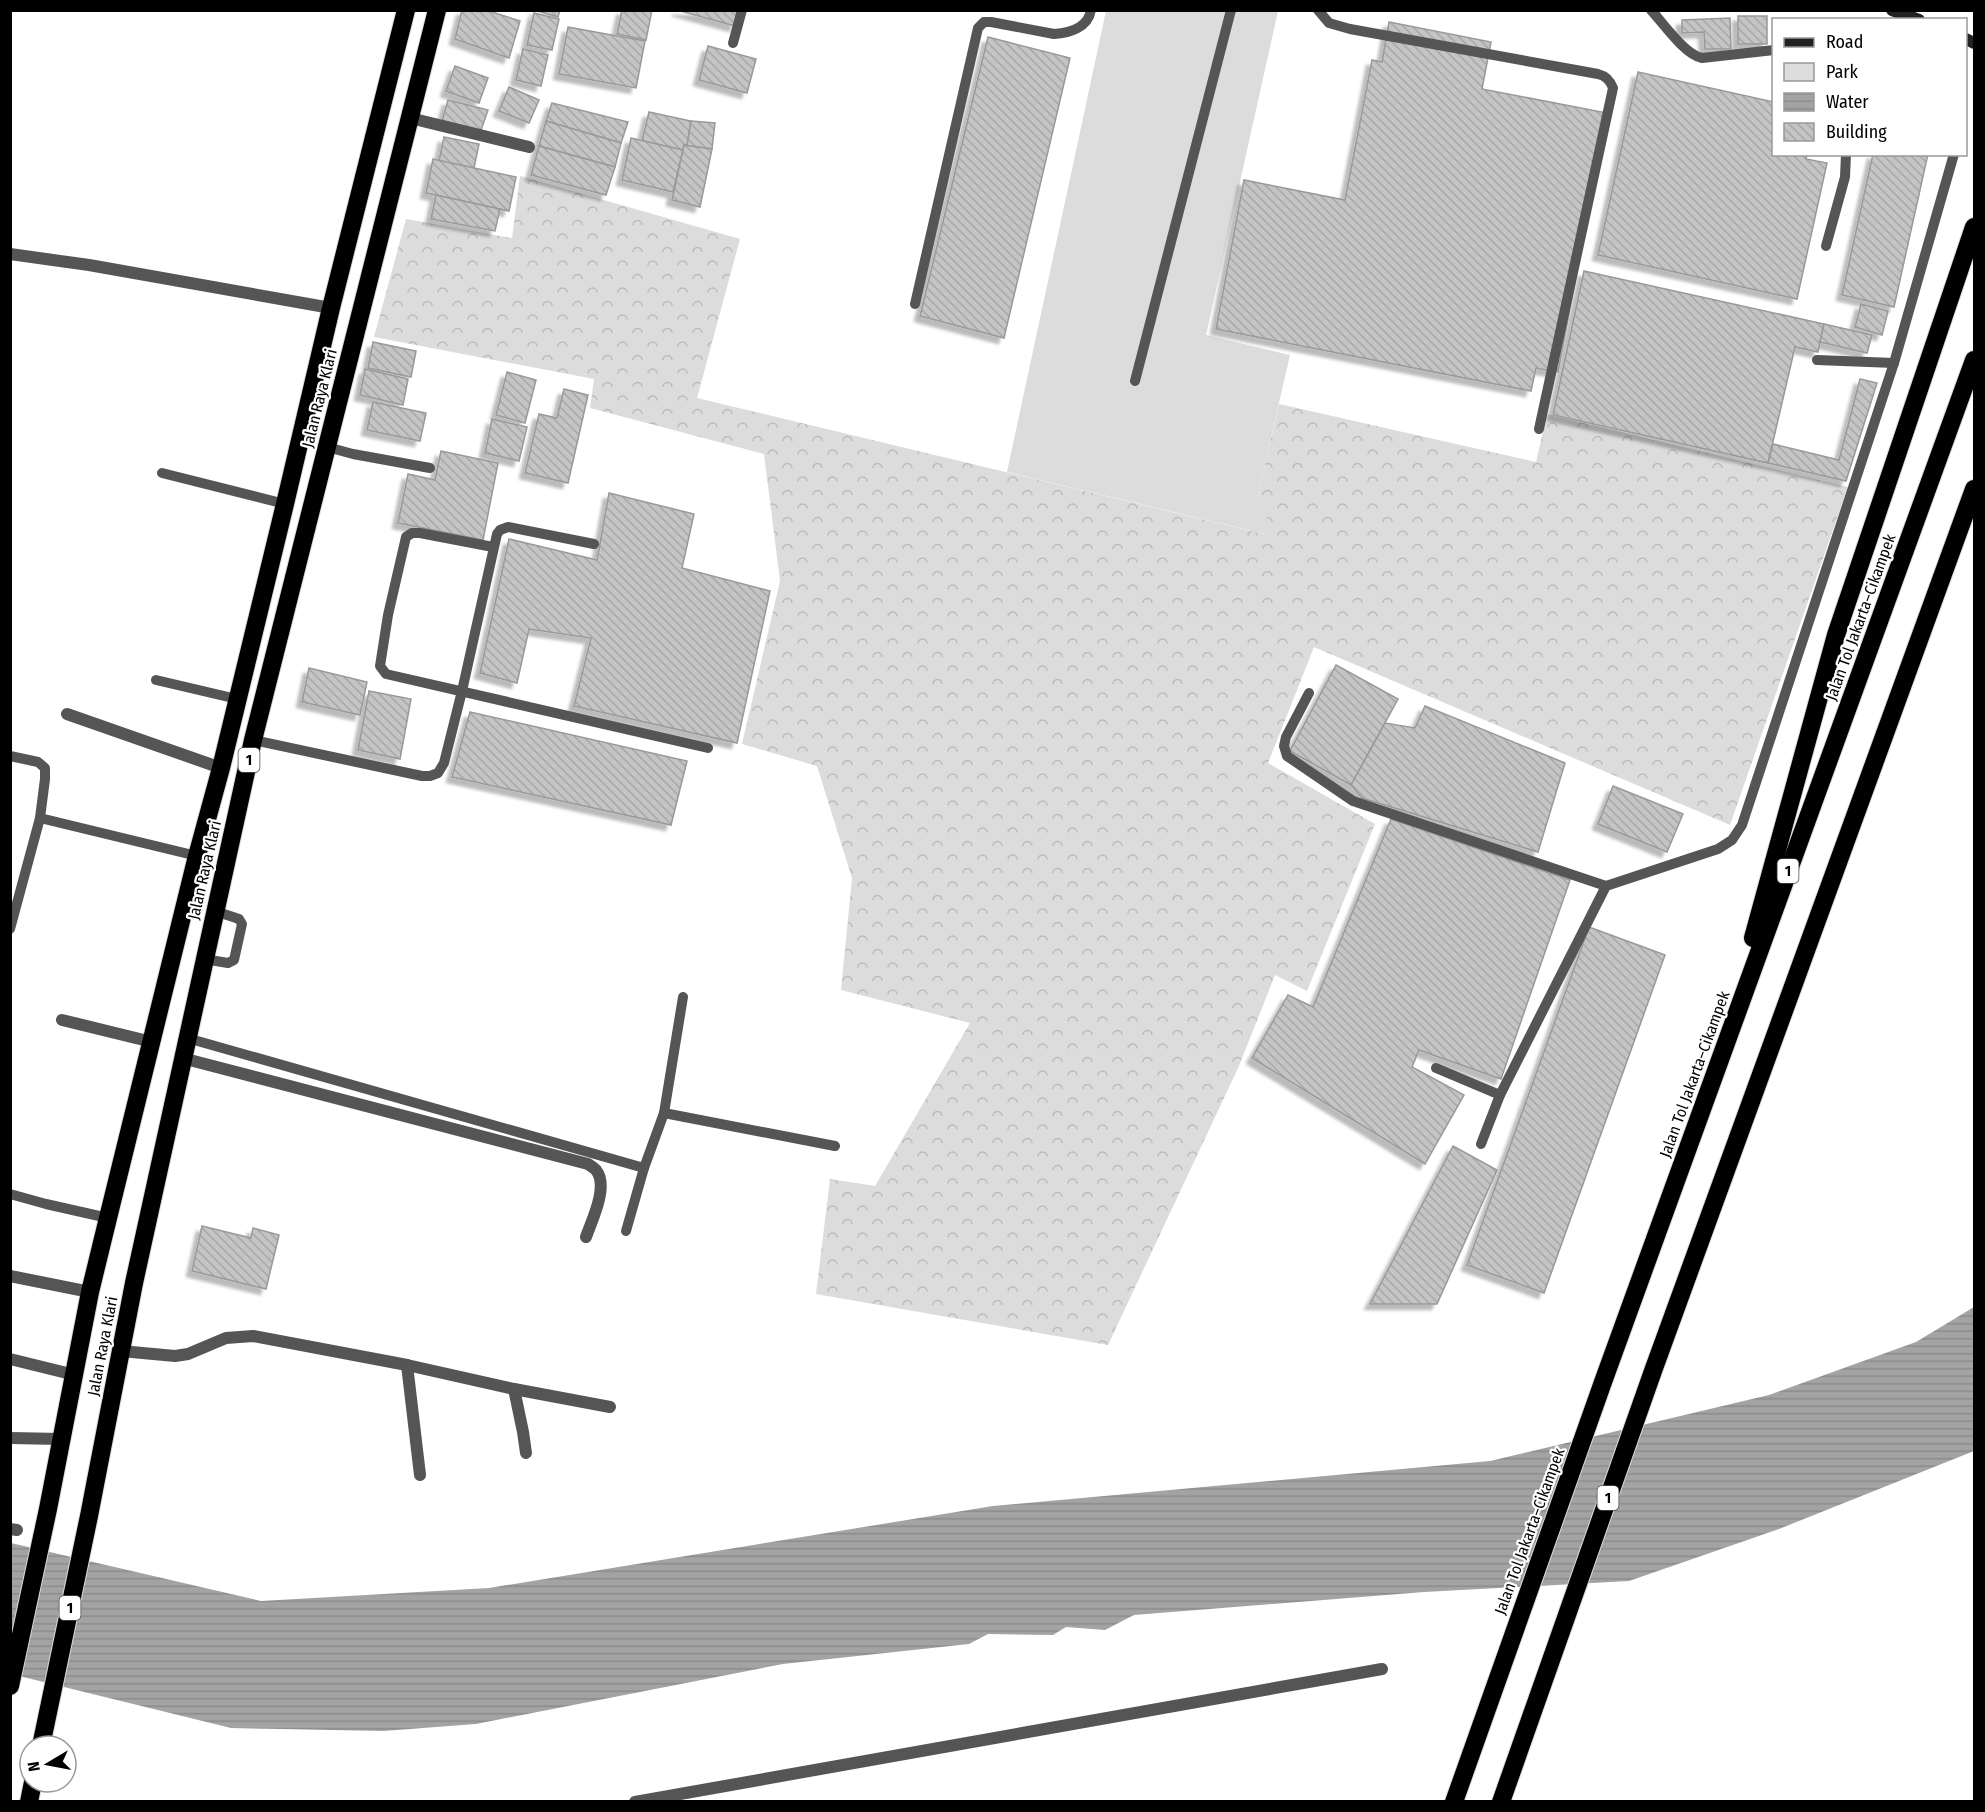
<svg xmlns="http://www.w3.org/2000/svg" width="1985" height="1812" viewBox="0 0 1985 1812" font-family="'Fira Sans Condensed',sans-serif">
<defs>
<pattern id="forest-crowns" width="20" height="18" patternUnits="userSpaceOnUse" patternTransform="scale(1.5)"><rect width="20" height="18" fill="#dcdcdc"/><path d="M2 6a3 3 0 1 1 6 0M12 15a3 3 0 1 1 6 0" fill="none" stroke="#bbb"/></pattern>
<pattern id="water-rules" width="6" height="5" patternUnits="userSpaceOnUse" patternTransform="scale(1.5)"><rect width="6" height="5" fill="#a3a3a3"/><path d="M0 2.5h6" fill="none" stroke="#8b8b8b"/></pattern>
<pattern id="building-back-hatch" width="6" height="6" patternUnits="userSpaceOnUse" patternTransform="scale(1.5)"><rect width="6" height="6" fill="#c4c4c4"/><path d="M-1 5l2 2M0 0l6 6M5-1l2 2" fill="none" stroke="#a7a7a7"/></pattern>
<filter id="shadow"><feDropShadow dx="-5.5" dy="5.5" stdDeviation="1.5" flood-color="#0004"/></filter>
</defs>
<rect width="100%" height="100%" fill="#fff"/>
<path fill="#dcdcdc" d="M 1106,11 L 1278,11 L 1206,335 L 1290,355 L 1258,495 L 1270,502 L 1265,534 L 1007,472 Z"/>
<path fill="url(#forest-crowns)" d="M 520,176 L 740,239 L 697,398 L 1264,534 L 1270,502 L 1258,495 L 1279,404 L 1536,462 L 1547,414 L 1848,487 L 1730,825 L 1314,647 L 1268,763 L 1375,824 L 1307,991 L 1275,975 L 1239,1066 L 1108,1345 L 816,1294 L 830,1179 L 875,1186 L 970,1023 L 841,990 L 852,878 L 817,766 L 742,744 L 780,581 L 764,454 L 590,408 L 594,379 L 374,337 L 406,219 L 512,238 Z"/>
<path fill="url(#water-rules)" d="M 1974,1307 L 1974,1451 L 1779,1529 L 1629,1581 L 1424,1592 L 1134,1615 L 1105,1630 L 1066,1627 L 1053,1635 L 988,1634 L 969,1644 L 783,1664 L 476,1724 L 383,1731 L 231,1728 L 11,1674 L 11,1543 L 261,1601 L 489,1588 L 993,1506 L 1490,1461 L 1769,1395 L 1916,1342 Z"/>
<g fill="url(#building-back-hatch)" stroke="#999" stroke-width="1.5" filter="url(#shadow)">
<path d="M 462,10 L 486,10 L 520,21 L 509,58 L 455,39 Z"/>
<path d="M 534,10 L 560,10 L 558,17 Z"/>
<path d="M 622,10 L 652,10 L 646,40 L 617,34 Z"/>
<path d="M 677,10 L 738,10 L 735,26 Z"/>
<path d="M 534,13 L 559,19 L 552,50 L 527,45 Z"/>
<rect x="1738" y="16" width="29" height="28"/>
<path d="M 1730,18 L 1731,49 L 1705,49 L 1704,32 L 1682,33 L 1682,20 Z"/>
<path d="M 1389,22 L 1491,42 L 1482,89 L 1607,113 L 1558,372 L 1536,368 L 1531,391 L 1216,329 L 1244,180 L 1345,200 L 1372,60 L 1382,62 Z"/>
<path d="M 568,27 L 645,41 L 636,88 L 559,74 Z"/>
<path d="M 988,37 L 1070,58 L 1004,338 L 920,316 Z"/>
<path d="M 708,46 L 756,59 L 747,93 L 699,80 Z"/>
<path d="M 523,49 L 548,55 L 541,86 L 516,80 Z"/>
<path d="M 455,66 L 488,78 L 479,103 L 446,91 Z"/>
<path d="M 1638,72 L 1774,102 L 1774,154 L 1807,154 L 1806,159 L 1827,163 L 1797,299 L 1598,255 Z"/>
<path d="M 509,87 L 539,100 L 529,123 L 499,111 Z"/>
<path d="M 448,100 L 488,110 L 481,130 L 442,121 Z"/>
<path d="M 552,103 L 628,122 L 621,143 L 546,121 Z"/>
<path d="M 649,112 L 691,121 L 687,146 L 684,145 L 683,150 L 642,141 Z"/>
<path d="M 546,121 L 621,143 L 615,167 L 539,146 Z"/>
<path d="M 691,121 L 715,123 L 712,149 L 687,146 Z"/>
<path d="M 444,137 L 479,144 L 474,168 L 439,161 Z"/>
<path d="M 631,138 L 683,150 L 673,192 L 622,180 Z"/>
<path d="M 684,145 L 712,149 L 700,207 L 672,200 Z"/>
<path d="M 539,146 L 615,167 L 606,195 L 531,175 Z"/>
<path d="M 1873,154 L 1928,154 L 1894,307 L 1842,295 Z"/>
<path d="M 433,159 L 516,177 L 509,211 L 426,193 Z"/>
<path d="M 436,195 L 500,209 L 495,231 L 431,219 Z"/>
<path d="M 1584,271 L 1824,324 L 1818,352 L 1795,347 L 1768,463 L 1553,415 Z"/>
<path d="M 1861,304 L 1888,311 L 1882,335 L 1855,327 Z"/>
<path d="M 1824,324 L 1872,335 L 1867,353 L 1820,342 Z"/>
<path d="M 373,342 L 416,351 L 411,377 L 368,368 Z"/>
<path d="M 365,369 L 408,379 L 403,405 L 360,395 Z"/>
<path d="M 507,372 L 536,380 L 525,423 L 496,415 Z"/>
<path d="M 1860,379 L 1877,383 L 1846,481 L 1768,463 L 1773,444 L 1839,460 Z"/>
<path d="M 564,389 L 588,395 L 568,483 L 525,473 L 539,414 L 557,418 Z"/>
<path d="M 373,402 L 426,413 L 420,441 L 367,430 Z"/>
<path d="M 492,419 L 527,427 L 519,461 L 485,453 Z"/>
<path d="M 441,451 L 498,463 L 483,540 L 398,523 L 408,474 L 435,480 Z"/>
<path d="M 609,493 L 694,514 L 682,568 L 770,591 L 737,743 L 574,706 L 591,638 L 529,629 L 517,683 L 480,673 L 509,539 L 597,560 Z"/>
<path d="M 1336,665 L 1398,699 L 1351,785 L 1290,751 Z"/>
<path d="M 309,668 L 367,682 L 360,715 L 302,702 Z"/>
<path d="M 369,691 L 411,699 L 400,759 L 358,750 Z"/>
<path d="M 1425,706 L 1565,763 L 1538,852 L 1362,798 L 1351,785 L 1385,723 L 1415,728 Z"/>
<path d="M 470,712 L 687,761 L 671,825 L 452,777 Z"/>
<path d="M 1613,786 L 1683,814 L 1667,852 L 1598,824 Z"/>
<path d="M 1391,819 L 1570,880 L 1501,1079 L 1419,1050 L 1412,1067 L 1464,1095 L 1425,1164 L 1252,1058 L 1288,995 L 1313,1007 Z"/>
<path d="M 1589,927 L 1665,955 L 1544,1293 L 1467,1265 Z"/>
<path d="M 1453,1146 L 1497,1170 L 1437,1304 L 1370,1304 Z"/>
<path d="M 202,1226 L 251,1238 L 253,1228 L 279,1235 L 266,1289 L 192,1271 Z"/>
</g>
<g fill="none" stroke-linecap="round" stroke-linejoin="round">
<defs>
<g id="highway">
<path d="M 1753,938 L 1836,635 L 1974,227"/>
<path d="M 10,1686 L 48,1509 L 90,1292 L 108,1218 L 197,856 L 221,768 L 285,504 L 331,308 L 406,10"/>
<path d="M 41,1746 L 89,1516 L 134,1283 L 253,740 L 437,10"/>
<path d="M 29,1802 L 33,1782"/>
<path d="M 1454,1802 L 1603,1382 L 1974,360"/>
<path d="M 1501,1802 L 1653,1371 L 1974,489"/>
</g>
</defs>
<use href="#highway" stroke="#dbdbdb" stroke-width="20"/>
<g stroke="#555" stroke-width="10">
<path d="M 1318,10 L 1329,23 L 1350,29 L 1598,74 C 1606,76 1610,80 1613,88 L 1539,429"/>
<path d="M 1651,10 C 1663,23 1685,55 1702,58 L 1774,50"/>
<path d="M 733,43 L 742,10"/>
<path d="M 1826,246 L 1845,177 L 1846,154"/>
<path d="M 915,304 L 978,28 L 984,22 L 991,22 L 1054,34 C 1069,33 1088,28 1091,10"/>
<path d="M 1817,360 L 1894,363"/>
<path d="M 1135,381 L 1231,10"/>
<path d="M 327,447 L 353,454 L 430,468"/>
<path d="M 162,473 L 285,504"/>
<path d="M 493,547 L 420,533 L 412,533 L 406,537 L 388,615 L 380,666 L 386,674 L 708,748"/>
<path d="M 156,680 L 237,699"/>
<path d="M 1309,693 L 1286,737 L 1284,746 L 1287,756 L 1353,801 L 1606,886"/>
<path d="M 253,740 L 422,776 L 430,776 L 438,773 L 444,763 L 462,691 L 497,534 L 500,530 L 508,527 L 594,544"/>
<path d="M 10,756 L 38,762 L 45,768 L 45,779 L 40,818 L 197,856"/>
<path d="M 10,929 L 40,818"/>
<path d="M 204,959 L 228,963 L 234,960 L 242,924 L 239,919 L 215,911"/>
<path d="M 187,1038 L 644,1168 L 664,1113 L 683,997"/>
<path d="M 1436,1068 L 1500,1095"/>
<path d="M 664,1113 L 835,1146"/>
<path d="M 1481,1144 L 1500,1095 L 1606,886 L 1718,849 L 1732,840 L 1742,825 L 1894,363 L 1954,154"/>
<path d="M 10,1194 L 46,1204 L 108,1218"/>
<path d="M 626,1231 L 644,1168"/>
</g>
<g stroke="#555" stroke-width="12">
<path d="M 410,118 L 529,147"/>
<path d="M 10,254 L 89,265 L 331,308"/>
<path d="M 67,714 L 221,768"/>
<path d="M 62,1020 L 152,1042"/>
<path d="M 182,1058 L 588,1164 C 591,1166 594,1168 596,1170 C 609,1186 592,1220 586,1237"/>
<path d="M 10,1276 L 90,1292"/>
<path d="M 121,1351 L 175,1356 L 188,1354 L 226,1338 L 253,1336 L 407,1365 L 514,1389 L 523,1432 L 526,1453"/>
<path d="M 10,1359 L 75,1375"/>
<path d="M 407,1365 L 420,1475"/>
<path d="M 514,1389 L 610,1407"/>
<path d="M 10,1438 L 61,1439"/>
<path d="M 10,1529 L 17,1530"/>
<path d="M 635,1802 L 1382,1669"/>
</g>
<g stroke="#222" stroke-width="12">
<path d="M 1892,10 L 1919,20"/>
<path d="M 1966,39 L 1974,43"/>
</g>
<use href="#highway" stroke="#000" stroke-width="18"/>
</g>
<g text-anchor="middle" stroke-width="4.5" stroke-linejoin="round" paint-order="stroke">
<g fill="#fff" stroke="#4c4c4c" stroke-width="1.5">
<rect x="238.5" y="748" width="21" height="24" rx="4.5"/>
<rect x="1777.5" y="859" width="21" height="24" rx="4.5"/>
<rect x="1597.5" y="1486" width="21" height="24" rx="4.5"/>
<rect x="59.5" y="1596" width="21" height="24" rx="4.5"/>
</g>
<g font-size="15" font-weight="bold" fill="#000">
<text x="249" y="765">1</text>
<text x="1788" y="876">1</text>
<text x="1608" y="1503">1</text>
<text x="70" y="1613">1</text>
</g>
<g font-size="16" fill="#000" stroke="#fff">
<text transform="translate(319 398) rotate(-76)" y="6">Jalan Raya Klari</text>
<text transform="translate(1860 617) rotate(-70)" y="6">Jalan Tol Jakarta–Cikampek</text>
<text transform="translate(204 870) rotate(-77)" y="6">Jalan Raya Klari</text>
<text transform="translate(1694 1074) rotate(-70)" y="6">Jalan Tol Jakarta–Cikampek</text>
<text transform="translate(102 1346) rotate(-79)" y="6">Jalan Raya Klari</text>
<text transform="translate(1529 1531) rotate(-70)" y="6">Jalan Tol Jakarta–Cikampek</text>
</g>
</g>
<rect width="1985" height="1812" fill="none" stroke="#000000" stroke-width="24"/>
<rect x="1772" y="18" width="195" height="138" fill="#ffffff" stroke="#999999" stroke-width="1.5"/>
<rect x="1784" y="38" width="30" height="9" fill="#222222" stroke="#999999" stroke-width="1.5"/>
<text x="1826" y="48" font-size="18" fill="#000000">Road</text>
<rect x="1784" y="63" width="30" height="18" fill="#dcdcdc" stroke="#999999" stroke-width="1.5"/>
<text x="1826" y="78" font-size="18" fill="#000000">Park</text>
<rect x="1784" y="93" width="30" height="18" fill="url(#water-rules)" stroke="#999999" stroke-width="1.5"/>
<text x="1826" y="108" font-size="18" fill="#000000">Water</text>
<rect x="1784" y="123" width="30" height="18" fill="url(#building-back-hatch)" stroke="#999999" stroke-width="1.5"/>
<text x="1826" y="138" font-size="18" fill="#000000">Building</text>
<g transform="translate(48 1764) rotate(260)"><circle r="28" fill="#ffffff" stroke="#999999" stroke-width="1.5"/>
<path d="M0-4.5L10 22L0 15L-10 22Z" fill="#000000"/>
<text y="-9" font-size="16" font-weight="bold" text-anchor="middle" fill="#000000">N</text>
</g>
</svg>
